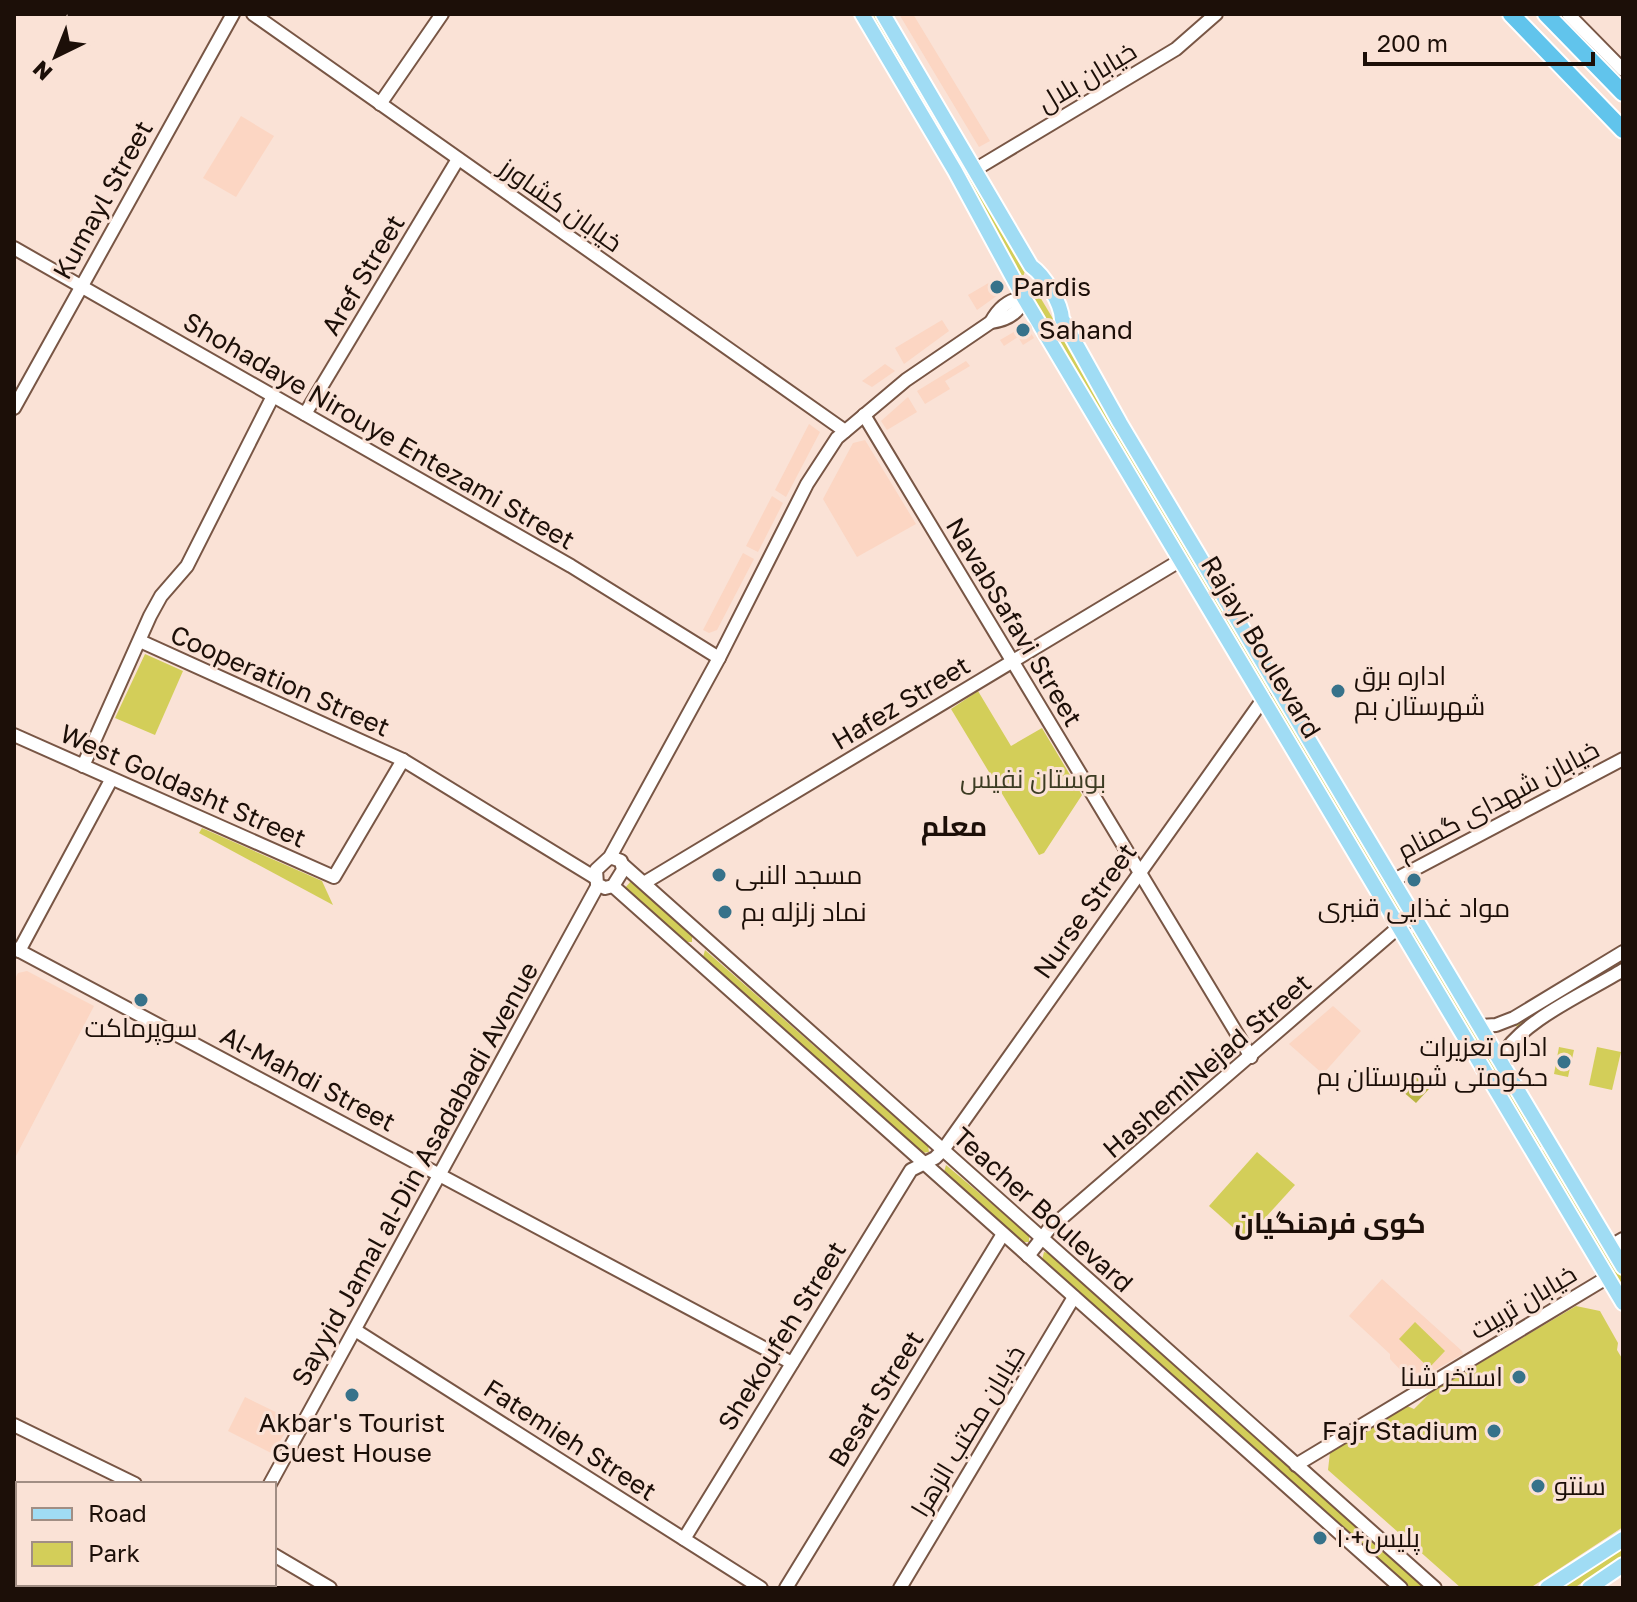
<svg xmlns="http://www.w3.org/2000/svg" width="1637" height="1602" viewBox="0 0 1637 1602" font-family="'Golos Text',Cairo,sans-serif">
<rect width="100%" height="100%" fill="#fae2d6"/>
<g fill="#fcd6c3">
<path d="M 899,14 L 913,14 L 990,141 L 979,147 Z"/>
<path d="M 241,116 L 274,136 L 236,197 L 203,178 Z"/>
<path d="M 997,278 L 1005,290 L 977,310 L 968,295 Z"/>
<path d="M 942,320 L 949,331 L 904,364 L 895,348 Z"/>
<path d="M 1026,325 L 1034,338 L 1023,345 L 1018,337 L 1004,346 L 1000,340 Z"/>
<path d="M 966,361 L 970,366 L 945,381 L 950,389 L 925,404 L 917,391 Z"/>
<path d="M 885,364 L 895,371 L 872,387 L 862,381 Z"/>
<path d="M 908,397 L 917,412 L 887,430 L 881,421 Z"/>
<path d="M 809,424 L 820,432 L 786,497 L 775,490 Z"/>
<path d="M 865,440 L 916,524 L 857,557 L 823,499 L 853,443 Z"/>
<path d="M 436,457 L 464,474 L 456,486 L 428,469 Z"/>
<path d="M 772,496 L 783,503 L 758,552 L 746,546 Z"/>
<path d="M 743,553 L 754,559 L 717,630 L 709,633 L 703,630 Z"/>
<path d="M 27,971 L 94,1006 L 16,1156 L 14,981 L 18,973 Z"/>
<path d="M 1333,1006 L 1361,1031 L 1323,1074 L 1289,1044 Z"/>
<path d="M 1382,1279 L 1462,1351 L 1463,1354 L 1413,1383 L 1390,1359 L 1390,1354 L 1349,1316 Z"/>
<path d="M 245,1397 L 292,1420 L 273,1454 L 228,1431 Z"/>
</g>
<g fill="#d3ce59">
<path d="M 868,14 L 878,14 L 974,175 L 1025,271 L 1023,277 L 1020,277 Z"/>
<path d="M 1035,295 L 1040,297 L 1403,905 L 1402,911 L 1395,909 L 1031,300 Z"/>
<path d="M 145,654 L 183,671 L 155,735 L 115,718 Z"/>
<path d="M 978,691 L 1011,746 L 1042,728 L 1082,795 L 1044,853 L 1039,855 L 951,709 Z"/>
<path d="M 202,828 L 322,881 L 333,905 L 199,833 Z"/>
<path d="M 631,881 L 692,935 L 692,942 L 686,942 L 625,888 Z"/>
<path d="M 1414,931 L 1417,931 L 1545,1145 L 1537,1149 L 1411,936 Z"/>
<path d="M 705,950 L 928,1146 L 929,1152 L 922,1153 L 703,957 Z"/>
<path d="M 1623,957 L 1623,965 L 1519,1028 L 1516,1026 L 1516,1023 Z"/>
<path d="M 1559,1047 L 1574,1050 L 1568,1077 L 1554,1074 Z"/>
<path d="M 1597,1047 L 1621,1052 L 1612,1090 L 1589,1085 Z"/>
<path d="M 1547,1148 L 1623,1276 L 1623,1294 L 1539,1152 Z"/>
<path d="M 1257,1152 L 1295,1185 L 1246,1239 L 1209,1206 Z"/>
<path d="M 946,1165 L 1029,1235 L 1029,1242 L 1023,1242 L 944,1172 Z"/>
<path d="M 1044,1252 L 1048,1253 L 1424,1588 L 1411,1588 L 1042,1260 Z"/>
<path d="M 1576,1306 L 1600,1311 L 1618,1343 L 1617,1350 L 1623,1360 L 1623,1527 L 1530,1588 L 1461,1588 L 1328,1470 L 1330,1452 L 1407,1406 L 1414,1409 L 1431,1392 Z"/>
<path d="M 1415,1322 L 1445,1351 L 1429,1368 L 1399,1339 Z"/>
<path d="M 1623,1548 L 1623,1556 L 1574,1588 L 1562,1588 Z"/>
</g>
<path fill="#b9b541" d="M 1414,1075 L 1429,1089 L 1416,1103 L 1401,1090 Z"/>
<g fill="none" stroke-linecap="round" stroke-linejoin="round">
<defs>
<g id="secondary">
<path d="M 253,14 L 845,431"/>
<path d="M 1568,14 L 1623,70"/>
<path d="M 380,104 L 442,14"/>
<path d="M 976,169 L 1176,49 L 1216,14"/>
<path d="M 14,248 L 571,566 L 719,658"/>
<path d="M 991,322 C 998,309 1009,299 1024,298"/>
<path d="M 14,408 L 233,14"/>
<path d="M 305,414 L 458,159"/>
<path d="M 864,415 L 1251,1057"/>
<path d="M 140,641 L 403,760 L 594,877"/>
<path d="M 14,735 L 334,877 L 403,760"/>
<path d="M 83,766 L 150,616 L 161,596 L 187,566 L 273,396"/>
<path d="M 610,857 L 621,861 L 623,870 L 613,886 L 605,888 L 597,884 L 596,870 L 610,857 L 719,658 L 807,484 L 837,438 L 906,380 L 991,322 C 1007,320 1019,313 1024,298"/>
<path d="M 622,864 L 1435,1588"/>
<path d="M 1394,880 L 1623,759"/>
<path d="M 644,883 L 1181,560"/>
<path d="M 613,886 L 1401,1588"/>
<path d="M 14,948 L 792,1363"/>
<path d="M 19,951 L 111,780"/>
<path d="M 1480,1026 L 1496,1025 L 1514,1018 L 1623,952"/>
<path d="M 1500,1059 C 1520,1021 1586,993 1623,970"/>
<path d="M 1611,1246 L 1623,1239"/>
<path d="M 1028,1256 L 1049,1229 L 1400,926 L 1415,916"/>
<path d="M 355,1330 L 761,1588"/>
<path d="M 14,1425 L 135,1484"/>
<path d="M 1296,1465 L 1608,1277"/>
<path d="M 270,1484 L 598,885"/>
<path d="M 684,1539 L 911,1170 L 935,1158 L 943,1150 L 1264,698"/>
<path d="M 274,1555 L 330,1588"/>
<path d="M 225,1588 L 226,1584"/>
<path d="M 786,1588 L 1003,1234"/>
<path d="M 900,1588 L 1074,1297"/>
</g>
<g id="primary">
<path d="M 862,14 L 955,171 L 1024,298 L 1623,1303"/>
<path d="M 883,14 L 1031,266 C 1045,276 1061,303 1062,319 L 1120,423 L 1623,1267"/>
<path d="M 1547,1588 L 1623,1539"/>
<path d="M 1589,1588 L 1623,1565"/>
</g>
<g id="highway">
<path d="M 1511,14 L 1623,130"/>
<path d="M 1546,14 L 1623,93"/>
</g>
</defs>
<use href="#secondary" stroke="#785645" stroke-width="16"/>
<use href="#primary" stroke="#fff" stroke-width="18"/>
<use href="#highway" stroke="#fff" stroke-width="20"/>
<use href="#secondary" stroke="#fff" stroke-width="12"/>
<use href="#primary" stroke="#a0dcf4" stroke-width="14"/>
<use href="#highway" stroke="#61c4ec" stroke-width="16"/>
</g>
<g fill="#37728a" stroke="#fae2d6" stroke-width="3">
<circle cx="997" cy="287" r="8"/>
<circle cx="1023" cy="330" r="8"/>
<circle cx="1338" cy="691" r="8"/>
<circle cx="719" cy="875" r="8"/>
<circle cx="1414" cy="880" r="8"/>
<circle cx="725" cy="912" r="8"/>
<circle cx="141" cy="1000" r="8"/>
<circle cx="1564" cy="1062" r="8"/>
<circle cx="1519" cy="1377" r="8"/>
<circle cx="352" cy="1395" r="8"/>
<circle cx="1494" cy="1431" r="8"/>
<circle cx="1538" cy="1486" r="8"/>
<circle cx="1320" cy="1538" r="8"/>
</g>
<g text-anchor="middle" stroke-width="6" stroke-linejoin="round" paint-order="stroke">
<g font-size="26" fill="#1c0f08" stroke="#fae2d6">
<text transform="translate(1087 77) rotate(-31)" y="9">خیابان بلال</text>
<text transform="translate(103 200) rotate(-61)" y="9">Kumayl Street</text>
<text transform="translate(561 205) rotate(35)" y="9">خیابان کشاورز</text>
<text transform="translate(363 275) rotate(-59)" y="9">Aref Street</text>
<text transform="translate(379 431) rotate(30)" y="9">Shohadaye Nirouye Entezami Street</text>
<text transform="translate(1014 622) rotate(59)" y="9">NavabSafavi Street</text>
<text transform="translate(1261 647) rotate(59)" y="9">Rajayi Boulevard</text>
<text transform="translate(280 681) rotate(24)" y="9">Cooperation Street</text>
<text transform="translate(901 703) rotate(-31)" y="9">Hafez Street</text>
<text transform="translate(183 786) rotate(24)" y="9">West Goldasht Street</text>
<text transform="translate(1498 800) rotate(-28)" y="9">خیابان شهدای گمنام</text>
<text transform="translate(1085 911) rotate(-55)" y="9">Nurse Street</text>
<text transform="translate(1207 1066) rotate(-41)" y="9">HashemiNejad Street</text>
<text transform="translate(308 1079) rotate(28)" y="9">Al-Mahdi Street</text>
<text transform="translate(415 1174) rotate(-61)" y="9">Sayyid Jamal al-Din Asadabadi Avenue</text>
<text transform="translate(1043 1210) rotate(42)" y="9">Teacher Boulevard</text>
<text transform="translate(1523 1302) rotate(-31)" y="9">خیابان تربیت</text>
<text transform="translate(782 1336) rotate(-58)" y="9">Shekoufeh Street</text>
<text transform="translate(876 1399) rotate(-58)" y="9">Besat Street</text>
<text transform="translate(968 1431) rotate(-59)" y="9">خیابان مکتب الزهرا</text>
<text transform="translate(570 1440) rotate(33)" y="9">Fatemieh Street</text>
</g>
<g font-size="26" fill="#1c0f08" stroke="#fae2d6" text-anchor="start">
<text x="1013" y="296">Pardis</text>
<text x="1039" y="339">Sahand</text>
<text x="1354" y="685">اداره برق<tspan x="1354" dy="30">شهرستان بم</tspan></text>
<text x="735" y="884">مسجد النبی</text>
<text x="1414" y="917" text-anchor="middle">مواد غذایی قنبری</text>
<text x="741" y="921">نماد زلزله بم</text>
<text x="141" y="1037" text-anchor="middle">سوپرماکت</text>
<text x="1548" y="1056" text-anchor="end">اداره تعزیرات<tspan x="1548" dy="30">حکومتی شهرستان بم</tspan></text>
<text x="1503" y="1386" text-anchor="end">استخر شنا</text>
<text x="352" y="1432" text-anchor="middle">Akbar's Tourist<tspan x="352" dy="30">Guest House</tspan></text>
<text x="1478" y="1440" text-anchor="end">Fajr Stadium</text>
<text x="1554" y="1495">سنتو</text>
<text x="1336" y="1547">پلیس+۱۰</text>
</g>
<g font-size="26" fill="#3c3c23" stroke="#fae2d6">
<text x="1033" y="788">بوستان نفیس</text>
</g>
<g font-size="28" font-weight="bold" fill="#1c0f08" stroke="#fae2d6">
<text x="954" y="836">معلم</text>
<text x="1330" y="1233">کوی فرهنگیان</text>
</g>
</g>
<rect width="1637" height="1602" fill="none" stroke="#1c0f08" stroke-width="32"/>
<rect x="16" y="1482" width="260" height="104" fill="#fae2d6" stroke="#a18e84" stroke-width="2"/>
<rect x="32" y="1508" width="40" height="12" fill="#a0dcf4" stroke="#a18e84" stroke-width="2"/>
<text x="88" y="1522" font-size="24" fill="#1c0f08">Road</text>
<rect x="32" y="1542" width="40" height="24" fill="#d3ce59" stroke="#a18e84" stroke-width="2"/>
<text x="88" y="1562" font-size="24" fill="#1c0f08">Park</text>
<g transform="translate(56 56) rotate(223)" stroke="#fae2d6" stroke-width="6" paint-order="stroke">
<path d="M0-6L14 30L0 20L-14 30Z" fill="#1c0f08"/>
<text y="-12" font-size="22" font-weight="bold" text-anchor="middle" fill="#1c0f08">N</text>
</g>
<path d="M1365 52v12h228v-12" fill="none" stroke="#1c0f08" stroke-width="4"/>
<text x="1377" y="52" font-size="24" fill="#1c0f08" stroke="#fae2d6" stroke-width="6" paint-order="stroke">200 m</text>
</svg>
